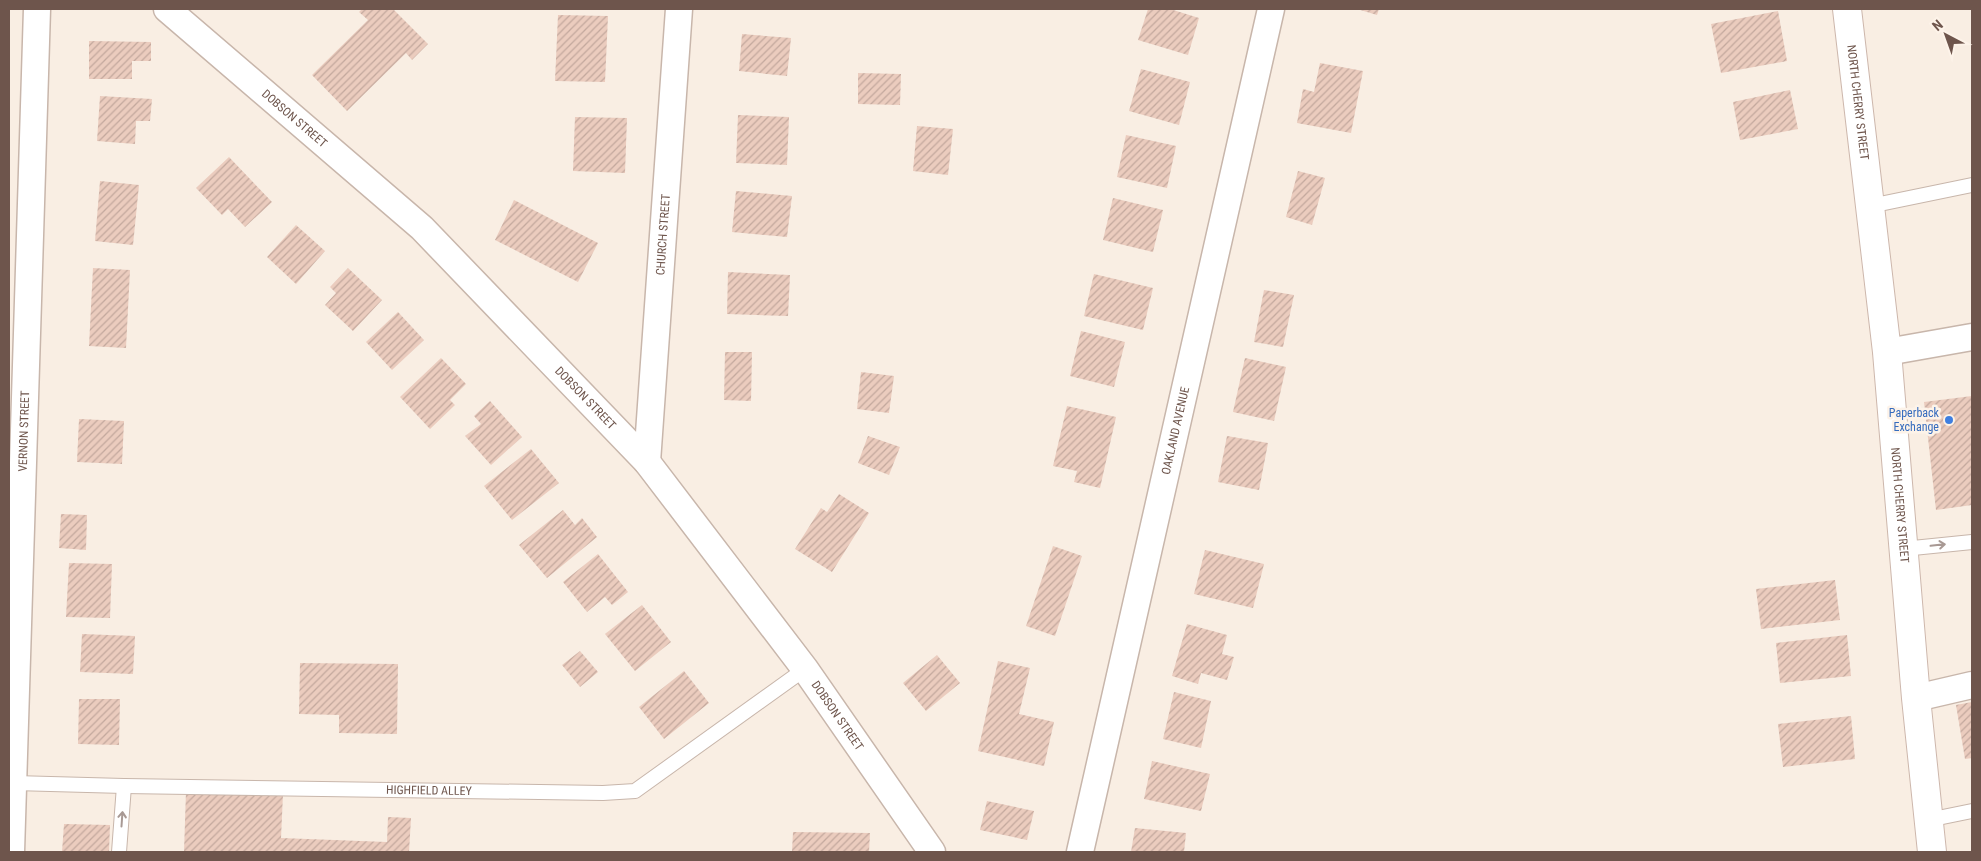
<svg xmlns="http://www.w3.org/2000/svg" width="1981" height="861" viewBox="0 0 1981 861" font-family="'Roboto Condensed',sans-serif">
<defs>
<pattern id="building-hatch" width="6" height="6" patternUnits="userSpaceOnUse" patternTransform="scale(1.25)"><rect width="6" height="6" fill="#ebccbe"/><path d="M-1 1l2-2M0 6l6-6M5 7l2-2" fill="none" stroke="#c3a89d"/></pattern>
</defs>
<rect width="100%" height="100%" fill="#f9eee3"/>
<g fill="url(#building-hatch)">
<path d="M 362,9 L 393,9 L 428,44 L 412,60 L 406,53 L 347,111 L 312,75 L 368,20 L 359,12 Z"/>
<path d="M 1148,9 L 1170,9 L 1199,18 L 1188,55 L 1138,40 Z"/>
<path d="M 1357,9 L 1379,9 L 1377,15 Z"/>
<path d="M 1778,11 L 1787,61 L 1721,73 L 1711,24 Z"/>
<path d="M 558,15 L 608,16 L 605,82 L 555,81 Z"/>
<path d="M 742,34 L 791,38 L 787,76 L 739,71 Z"/>
<path d="M 89,41 L 151,42 L 151,61 L 132,61 L 132,79 L 89,79 Z"/>
<path d="M 1320,63 L 1363,71 L 1351,133 L 1297,123 L 1303,89 L 1314,92 Z"/>
<path d="M 1141,69 L 1190,82 L 1179,125 L 1129,111 Z"/>
<path d="M 858,73 L 901,74 L 900,105 L 858,104 Z"/>
<path d="M 1790,90 L 1798,129 L 1740,140 L 1733,102 Z"/>
<path d="M 100,96 L 152,99 L 150,121 L 136,121 L 135,144 L 97,141 Z"/>
<path d="M 738,115 L 789,117 L 787,165 L 736,163 Z"/>
<path d="M 575,117 L 627,118 L 625,173 L 573,171 Z"/>
<path d="M 917,126 L 953,129 L 948,175 L 913,171 Z"/>
<path d="M 1126,135 L 1176,146 L 1167,188 L 1117,177 Z"/>
<path d="M 229,157 L 272,202 L 245,227 L 228,209 L 222,215 L 196,188 Z"/>
<path d="M 1298,171 L 1325,178 L 1312,225 L 1286,217 Z"/>
<path d="M 100,181 L 139,185 L 133,245 L 95,241 Z"/>
<path d="M 736,191 L 792,196 L 787,237 L 732,232 Z"/>
<path d="M 1113,198 L 1163,210 L 1153,252 L 1103,240 Z"/>
<path d="M 514,200 L 598,243 L 578,282 L 495,240 Z"/>
<path d="M 296,225 L 325,251 L 296,284 L 267,257 Z"/>
<path d="M 93,268 L 130,270 L 126,348 L 89,346 Z"/>
<path d="M 348,268 L 382,300 L 353,331 L 325,305 L 336,293 L 330,287 Z"/>
<path d="M 728,272 L 790,275 L 788,316 L 727,314 Z"/>
<path d="M 1094,274 L 1153,288 L 1143,330 L 1084,316 Z"/>
<path d="M 1264,290 L 1294,295 L 1283,347 L 1254,342 Z"/>
<path d="M 398,312 L 424,340 L 392,370 L 366,342 Z"/>
<path d="M 1081,331 L 1125,342 L 1114,387 L 1070,376 Z"/>
<path d="M 725,352 L 752,352 L 751,401 L 724,400 Z"/>
<path d="M 441,358 L 466,384 L 450,400 L 455,405 L 430,429 L 400,397 Z"/>
<path d="M 1245,358 L 1286,367 L 1274,421 L 1233,412 Z"/>
<path d="M 861,372 L 894,376 L 889,413 L 857,409 Z"/>
<path d="M 1972,396 L 1972,505 L 1936,510 L 1924,402 Z"/>
<path d="M 490,401 L 522,437 L 491,465 L 465,436 L 481,424 L 474,416 Z"/>
<path d="M 1067,406 L 1116,417 L 1100,488 L 1074,482 L 1077,471 L 1053,466 Z"/>
<path d="M 79,419 L 124,421 L 122,464 L 77,462 Z"/>
<path d="M 868,436 L 900,447 L 889,475 L 858,463 Z"/>
<path d="M 1227,436 L 1268,443 L 1259,490 L 1218,482 Z"/>
<path d="M 531,449 L 559,483 L 512,520 L 484,486 Z"/>
<path d="M 839,494 L 869,513 L 832,572 L 795,549 L 821,508 L 827,512 Z"/>
<path d="M 563,510 L 575,525 L 582,518 L 597,537 L 547,578 L 519,545 Z"/>
<path d="M 61,514 L 87,515 L 86,550 L 59,548 Z"/>
<path d="M 1053,546 L 1082,556 L 1055,636 L 1026,626 Z"/>
<path d="M 1205,550 L 1264,564 L 1253,608 L 1194,594 Z"/>
<path d="M 598,554 L 628,592 L 612,605 L 605,597 L 587,612 L 563,582 Z"/>
<path d="M 69,563 L 112,564 L 110,618 L 66,617 Z"/>
<path d="M 1835,580 L 1840,620 L 1761,629 L 1756,589 Z"/>
<path d="M 642,605 L 671,642 L 635,671 L 605,634 Z"/>
<path d="M 1187,624 L 1227,635 L 1222,654 L 1234,657 L 1227,680 L 1201,673 L 1198,684 L 1172,676 Z"/>
<path d="M 82,634 L 135,636 L 133,674 L 80,672 Z"/>
<path d="M 1847,635 L 1851,676 L 1780,683 L 1776,643 Z"/>
<path d="M 580,651 L 598,672 L 580,687 L 562,665 Z"/>
<path d="M 937,655 L 960,683 L 926,711 L 903,683 Z"/>
<path d="M 998,661 L 1030,668 L 1019,714 L 1054,722 L 1044,766 L 978,751 Z"/>
<path d="M 300,663 L 398,664 L 397,734 L 339,733 L 339,715 L 299,714 Z"/>
<path d="M 684,671 L 709,703 L 664,739 L 639,707 Z"/>
<path d="M 1174,692 L 1211,701 L 1201,748 L 1163,739 Z"/>
<path d="M 79,699 L 120,699 L 119,745 L 78,744 Z"/>
<path d="M 1972,702 L 1972,758 L 1965,759 L 1956,705 Z"/>
<path d="M 1851,716 L 1855,759 L 1783,767 L 1778,724 Z"/>
<path d="M 1152,761 L 1210,774 L 1201,811 L 1144,799 Z"/>
<path d="M 186,791 L 283,794 L 281,838 L 387,842 L 388,817 L 411,818 L 409,852 L 184,852 Z"/>
<path d="M 987,801 L 1034,811 L 1027,840 L 980,830 Z"/>
<path d="M 64,824 L 110,825 L 109,852 L 62,852 Z"/>
<path d="M 1135,828 L 1186,833 L 1184,852 L 1131,852 Z"/>
<path d="M 793,832 L 870,833 L 869,852 L 792,852 Z"/>
</g>
<g fill="none" stroke-linecap="round" stroke-linejoin="round">
<defs>
<g id="service">
<path d="M 1870,206 L 1972,185"/>
<path d="M 1903,549 L 1972,542"/>
<path id="s1" d="M 14,783 L 124,786 L 603,793 L 635,791 L 805,669"/>
<path d="M 1928,820 L 1972,811"/>
<path d="M 119,852 L 124,786"/>
</g>
<g id="minor">
<path id="s2" d="M 167,9 L 422,228 L 647,462 L 805,669 L 932,852"/>
<path d="M 1887,352 L 1972,337"/>
<path id="s3" d="M 647,462 L 679,9"/>
<path d="M 1916,698 L 1972,685"/>
<path id="s4" d="M 11,852 L 37,9"/>
<path id="s5" d="M 1080,852 L 1271,9"/>
</g>
<g id="secondary">
<path id="s6" d="M 1847,9 L 1887,352 L 1916,698 L 1932,852"/>
</g>
</defs>
<use href="#service" stroke="#c8b6ab" stroke-width="16"/>
<use href="#minor" stroke="#c8b6ab" stroke-width="29"/>
<use href="#secondary" stroke="#cdb7ac" stroke-width="30"/>
<use href="#service" stroke="#fff" stroke-width="14"/>
<use href="#minor" stroke="#fff" stroke-width="26"/>
<use href="#secondary" stroke="#fff" stroke-width="28"/>
</g>
<defs><path id="oneway-shaft" d="M-6 0H5M1.5-3L5.5 0L1.5 3" fill="none" stroke-width="1.6" stroke-linecap="round" stroke-linejoin="round" transform="scale(1.25)"/></defs>
<g stroke="#a89994">
<use href="#oneway-shaft" transform="translate(1938 545) rotate(-6)"/>
<use href="#oneway-shaft" transform="translate(122 819) rotate(-86)"/>
</g>
<circle fill="#3f7fe0" stroke="#fdf3e9" stroke-width="2" cx="1949" cy="420" r="5"/>
<g text-anchor="middle" stroke-width="5" stroke-linejoin="round" paint-order="stroke">
<g font-size="12" fill="#6e554c" stroke="#fdf3e9">
<text dy="4" stroke="none"><textPath href="#s6" startOffset="94">NORTH CHERRY STREET</textPath></text>
<text dy="4" stroke="none"><textPath href="#s2" startOffset="168">DOBSON STREET</textPath></text>
<text dy="4" stroke="none"><textPath href="#s3" startOffset="228">CHURCH STREET</textPath></text>
<text dy="4" stroke="none"><textPath href="#s2" startOffset="572">DOBSON STREET</textPath></text>
<text dy="4" stroke="none"><textPath href="#s5" startOffset="432">OAKLAND AVENUE</textPath></text>
<text dy="4" stroke="none"><textPath href="#s4" startOffset="421">VERNON STREET</textPath></text>
<text dy="4" stroke="none"><textPath href="#s6" startOffset="499">NORTH CHERRY STREET</textPath></text>
<text dy="4" stroke="none"><textPath href="#s2" startOffset="978">DOBSON STREET</textPath></text>
<text dy="4" stroke="none"><textPath href="#s1" startOffset="415">HIGHFIELD ALLEY</textPath></text>
</g>
<g font-size="12" fill="#366cbe" stroke="#fdf3e9" text-anchor="end">
<text x="1939" y="417">Paperback<tspan x="1939" dy="14">Exchange</tspan></text>
</g>
</g>
<rect width="1981" height="861" fill="none" stroke="#6e554c" stroke-width="20"/>
<g transform="translate(1946 35) rotate(319)" stroke="#fdf3e9" stroke-width="4" paint-order="stroke">
<path d="M0-4L9 19L0 12L-9 19Z" fill="#6e554c"/>
<text y="-8" font-size="14" font-weight="bold" text-anchor="middle" fill="#6e554c">N</text>
</g>
</svg>
